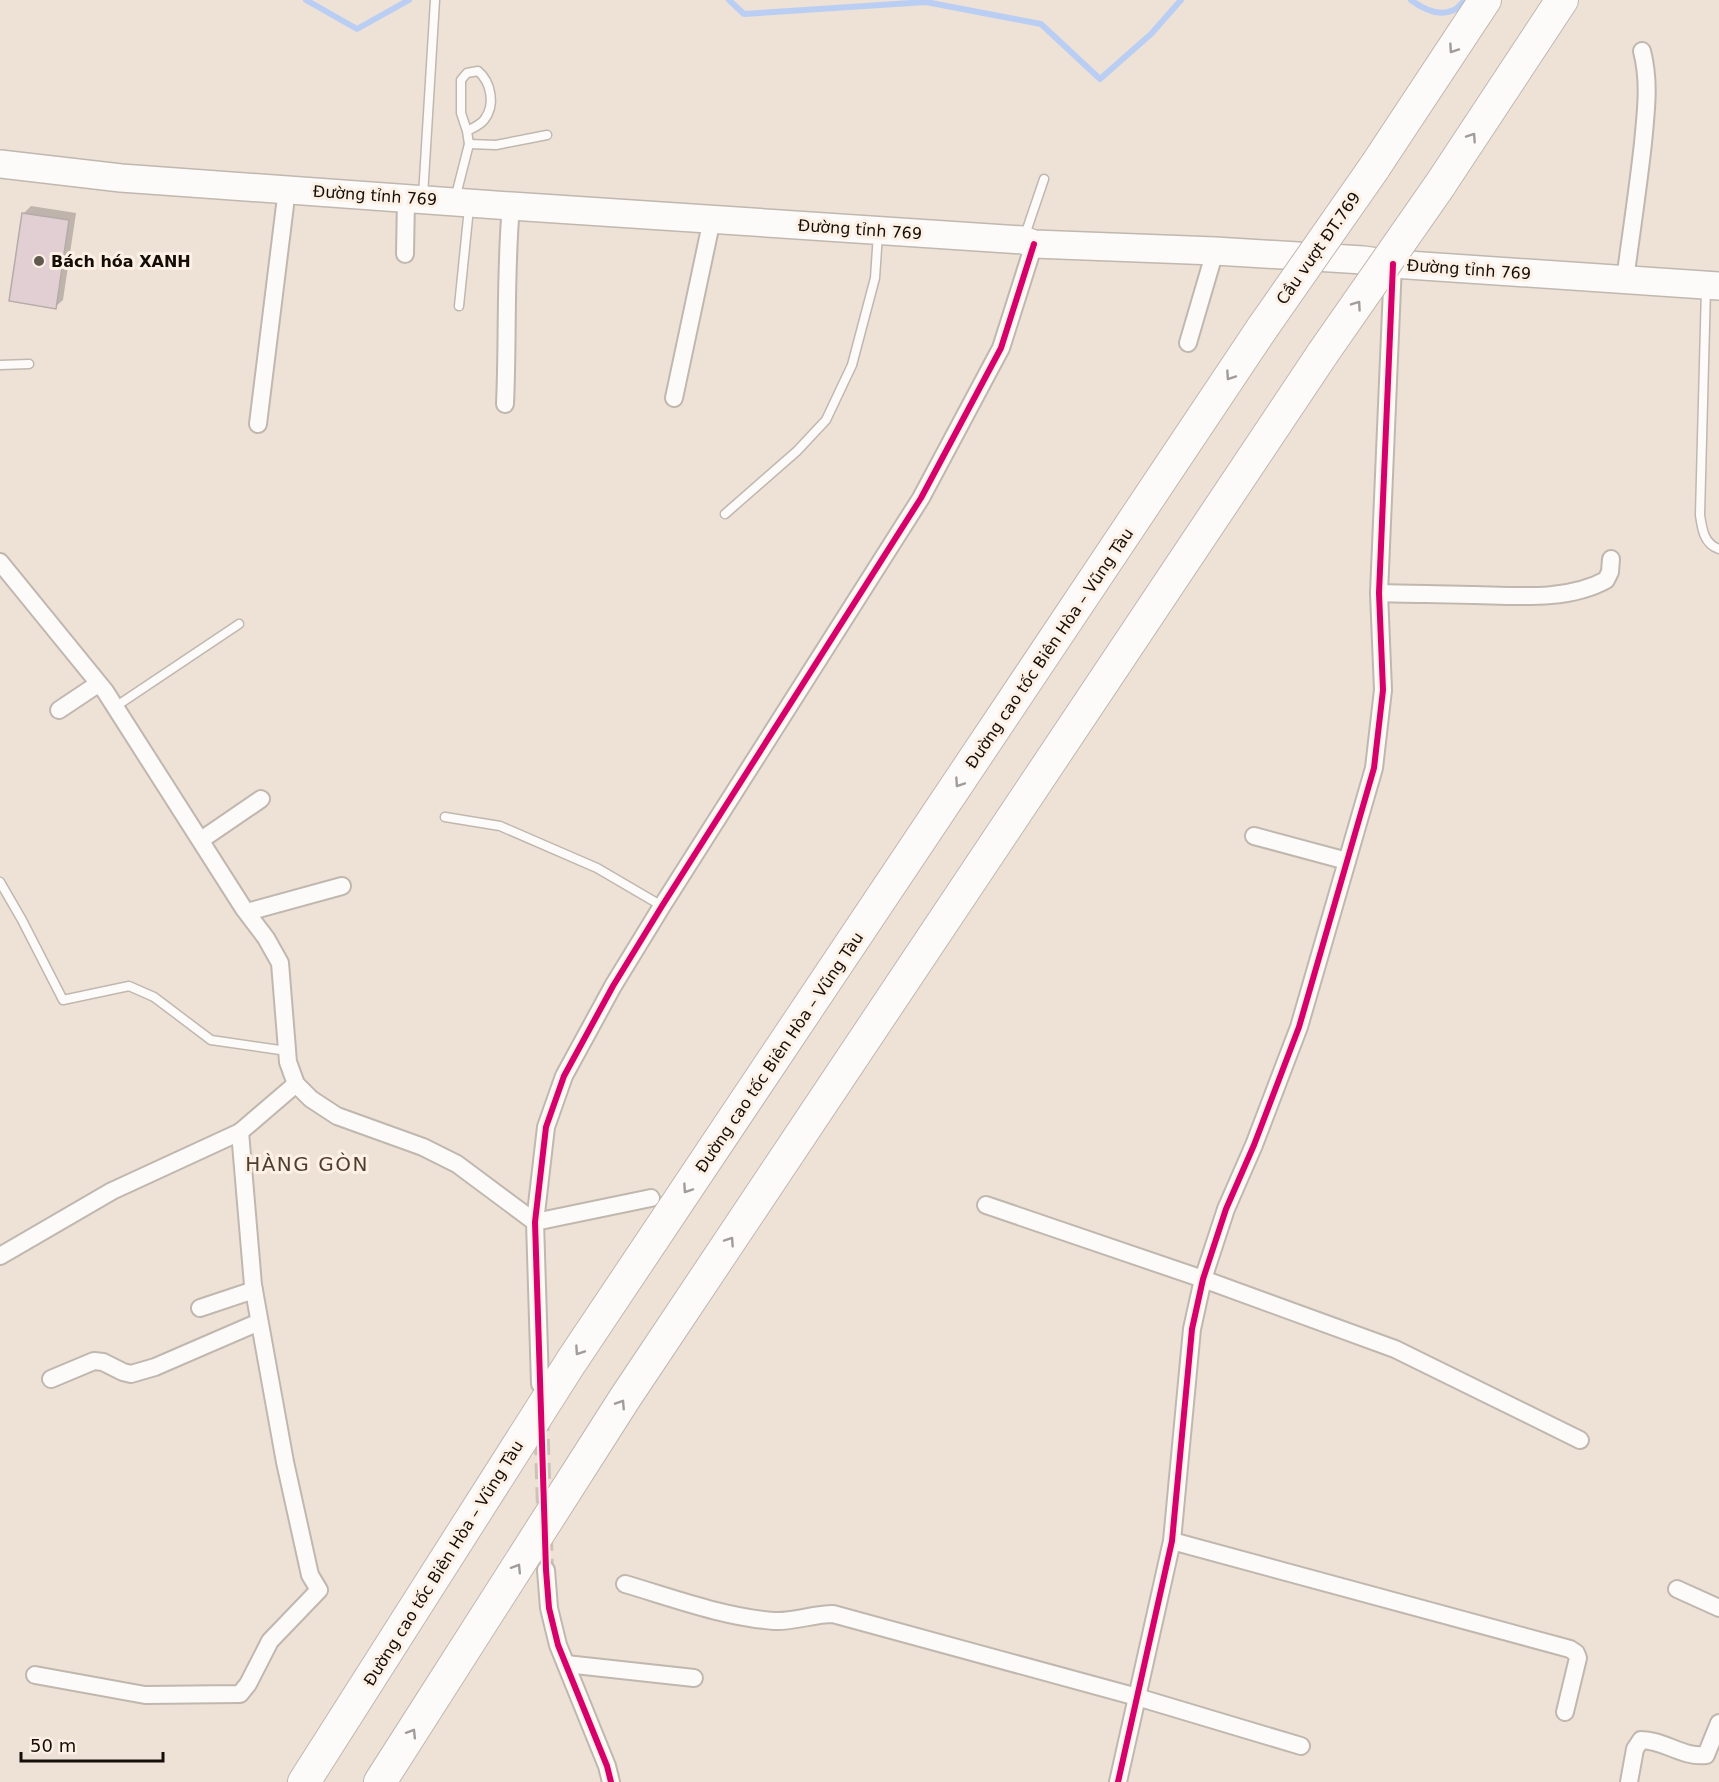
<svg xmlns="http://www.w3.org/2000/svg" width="1719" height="1782" viewBox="0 0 1719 1782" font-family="'DejaVu Sans',sans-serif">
<rect width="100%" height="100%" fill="#eee2d7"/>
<path fill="#0003" d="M 31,206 L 76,213 L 63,300 L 55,307 L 10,300 L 24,213 Z"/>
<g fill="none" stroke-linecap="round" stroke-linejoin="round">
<g stroke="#bacef3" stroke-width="6">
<path d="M 306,0 L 357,29 L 409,0"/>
<path d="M 729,0 L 744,14 L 926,2 L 1041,24 L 1100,79 L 1151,34 L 1181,0"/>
<path d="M 1411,0 C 1423,9 1439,17 1454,10 C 1457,9 1462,3 1465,0"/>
</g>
</g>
<path fill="#e1cfd3" stroke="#b5aba9" stroke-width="1.5" d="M 22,213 L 69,220 L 56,309 L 9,301 Z"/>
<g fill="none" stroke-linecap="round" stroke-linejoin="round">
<path stroke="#cdc2b8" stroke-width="16" stroke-dasharray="16 8" stroke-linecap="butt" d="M 541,1415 L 546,1570"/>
<defs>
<g id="lane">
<path d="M 469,144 L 496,145 L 547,135"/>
<path d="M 423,196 L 435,0"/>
<path d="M 455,199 L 469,144 L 467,131 L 461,113 L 461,80 L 467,73 L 478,71 C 491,82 496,105 484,120 C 480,125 473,128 467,131"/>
<path d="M 1025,235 L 1044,179"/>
<path d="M 1706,288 L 1700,515 C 1702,529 1704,544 1719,549"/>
<path d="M 459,306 L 469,208"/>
<path d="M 0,365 L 29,364"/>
<path d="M 725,514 L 797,451 L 826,420 L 852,365 L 875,278 L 878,234"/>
<path d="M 115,707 L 239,624"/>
<path d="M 445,817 L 500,826 L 597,868 L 662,906"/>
<path d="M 0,882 L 22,920 L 63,1000 L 129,986 L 154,997 L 211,1040 L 287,1051"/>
</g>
<g id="street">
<path d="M 405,254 L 406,198"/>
<path d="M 1625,280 C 1631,234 1638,189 1643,143 C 1646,111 1650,82 1642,51"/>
<path d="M 1188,343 L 1215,251"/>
<path d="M 674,398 L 712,219"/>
<path d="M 505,404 C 508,338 505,272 511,206"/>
<path d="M 258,424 L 287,189"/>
<path d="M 0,562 L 105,691 L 244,909 L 266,938 L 280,963 L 288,1062 L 296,1084 L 311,1099 L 337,1116 L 423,1147 L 457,1164 L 535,1222 L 651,1198"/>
<path d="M 1379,593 C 1411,594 1443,594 1475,595 C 1517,596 1568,601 1606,580 L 1610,572 L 1611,559"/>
<path d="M 59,710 L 98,684"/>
<path d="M 1254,836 L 1347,861"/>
<path d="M 201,840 L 261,799"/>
<path d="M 247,912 L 342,886"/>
<path d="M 986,1205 L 1203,1279 L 1395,1349 L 1580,1440"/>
<path d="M 0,1256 L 112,1191 L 240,1132 L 296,1084"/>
<path d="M 200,1308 L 254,1290"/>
<path d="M 51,1379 L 94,1361 L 103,1362 L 123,1372 L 131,1374 L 155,1367 L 259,1322"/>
<path d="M 540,1384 L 535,1222 L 546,1127 L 564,1076 L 613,986 L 662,906 L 921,498 L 1001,348 L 1034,244"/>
<path d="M 1172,1541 L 1570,1649 L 1576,1653 L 1578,1658 L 1565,1712"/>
<path d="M 546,1570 L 549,1608 L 558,1645 L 607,1766 L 611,1782"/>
<path d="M 625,1584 C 673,1598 723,1617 774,1621 C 794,1622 813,1614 833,1614 L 1137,1697 L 1301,1746"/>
<path d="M 1677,1589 L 1719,1608"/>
<path d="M 566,1664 L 694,1678"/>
<path d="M 35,1675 L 145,1695 L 240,1694 L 248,1684 L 270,1641 L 319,1590 L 310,1575 L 285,1462 L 253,1285 L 240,1132"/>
<path d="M 1118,1782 L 1172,1541 L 1192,1329 L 1203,1279 L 1226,1209 L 1254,1145 L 1299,1027 L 1374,768 L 1383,690 L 1379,593 L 1393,264"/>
<path d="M 1629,1782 L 1635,1749 L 1641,1740 C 1664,1740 1683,1758 1706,1755 L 1719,1723"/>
</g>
<path id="primary" d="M 0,164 L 121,178 L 511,206 L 1023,240 L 1034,244 L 1215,251 L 1363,260 L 1393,264 L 1719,286"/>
<g id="highway">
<path d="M 1374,168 L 1485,0"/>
<path d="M 1440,185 L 1562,0"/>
<path d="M 304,1782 L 571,1362 L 1263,327"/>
<path d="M 380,1782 L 625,1398 L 1323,353"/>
</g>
</defs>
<use href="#lane" stroke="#c0b7af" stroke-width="11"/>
<use href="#street" stroke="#c0b7af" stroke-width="20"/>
<use href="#primary" stroke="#c0b7af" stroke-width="30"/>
<use href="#highway" stroke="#c0b7af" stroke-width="34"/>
<use href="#lane" stroke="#fcfbf9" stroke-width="8"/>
<use href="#street" stroke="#fcfbf9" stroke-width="16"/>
<use href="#primary" stroke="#fcfbf9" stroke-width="27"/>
<use href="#highway" stroke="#fcfbf9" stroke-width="32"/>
<defs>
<g id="highway-bridge">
<path d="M 1263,327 L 1374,168"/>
<path d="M 1323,353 L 1440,185"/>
</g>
</defs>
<use href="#highway-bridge" stroke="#c0b7af" stroke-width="34" stroke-linecap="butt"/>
<use href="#highway-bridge" stroke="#fcfbf9" stroke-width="32"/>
<defs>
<g id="cycleway">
<path d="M 611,1782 L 607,1766 L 558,1645 L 549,1608 L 546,1570 L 535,1222 L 546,1127 L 564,1076 L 613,986 L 662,906 L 921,498 L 1001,348 L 1034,244"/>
<path d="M 1118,1782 L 1172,1541 L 1192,1329 L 1203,1279 L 1226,1209 L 1254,1145 L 1299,1027 L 1374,768 L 1383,690 L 1379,593 L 1393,264"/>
</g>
</defs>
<use href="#cycleway" stroke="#fdf0e5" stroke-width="10"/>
<use href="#cycleway" stroke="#d6006c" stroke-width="6"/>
</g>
<defs><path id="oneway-chevron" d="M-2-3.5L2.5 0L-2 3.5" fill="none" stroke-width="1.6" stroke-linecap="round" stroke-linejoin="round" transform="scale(1.5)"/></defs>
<g stroke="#a09c99">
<use href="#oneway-chevron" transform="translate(1453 49) rotate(124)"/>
<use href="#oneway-chevron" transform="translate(1472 137) rotate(-56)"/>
<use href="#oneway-chevron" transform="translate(1357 305) rotate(-55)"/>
<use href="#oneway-chevron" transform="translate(1230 376) rotate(124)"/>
<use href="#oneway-chevron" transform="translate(959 783) rotate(124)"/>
<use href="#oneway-chevron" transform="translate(687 1189) rotate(124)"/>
<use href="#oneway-chevron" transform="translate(730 1241) rotate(-56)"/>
<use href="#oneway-chevron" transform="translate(579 1351) rotate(124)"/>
<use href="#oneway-chevron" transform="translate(621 1404) rotate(-57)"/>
<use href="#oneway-chevron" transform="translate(517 1568) rotate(-58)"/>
<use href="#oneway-chevron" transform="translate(412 1733) rotate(-58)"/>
</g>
<circle fill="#615850" stroke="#fdf0e5" stroke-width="2" cx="39" cy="261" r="6"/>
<g text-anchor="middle" stroke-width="6" stroke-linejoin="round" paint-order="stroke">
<g font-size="16" fill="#150e08" stroke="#fdf0e5">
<text transform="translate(375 195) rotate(4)" y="6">Đường tỉnh 769</text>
<text transform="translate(860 229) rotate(4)" y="6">Đường tỉnh 769</text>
<text transform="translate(1318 248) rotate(-55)" y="6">Cầu vượt ĐT.769</text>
<text transform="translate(1469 269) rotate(4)" y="6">Đường tỉnh 769</text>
<text transform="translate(1049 648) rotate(-56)" y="6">Đường cao tốc Biên Hòa – Vũng Tàu</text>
<text transform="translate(779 1052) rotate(-56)" y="6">Đường cao tốc Biên Hòa – Vũng Tàu</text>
<text transform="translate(443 1563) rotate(-58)" y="6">Đường cao tốc Biên Hòa – Vũng Tàu</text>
</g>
<g font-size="16" font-weight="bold" fill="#150e08" stroke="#fdf0e5" text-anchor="start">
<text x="51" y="267">Bách hóa XANH</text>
</g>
<g font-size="20" letter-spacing="1.5" fill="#503f30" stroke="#fdf0e5">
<text x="307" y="1171">HÀNG GÒN</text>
</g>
</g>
<path d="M21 1752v9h142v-9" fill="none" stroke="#150e08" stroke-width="3"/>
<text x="30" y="1752" font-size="18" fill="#150e08" stroke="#fdf0e5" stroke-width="4.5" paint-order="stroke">50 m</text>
</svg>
